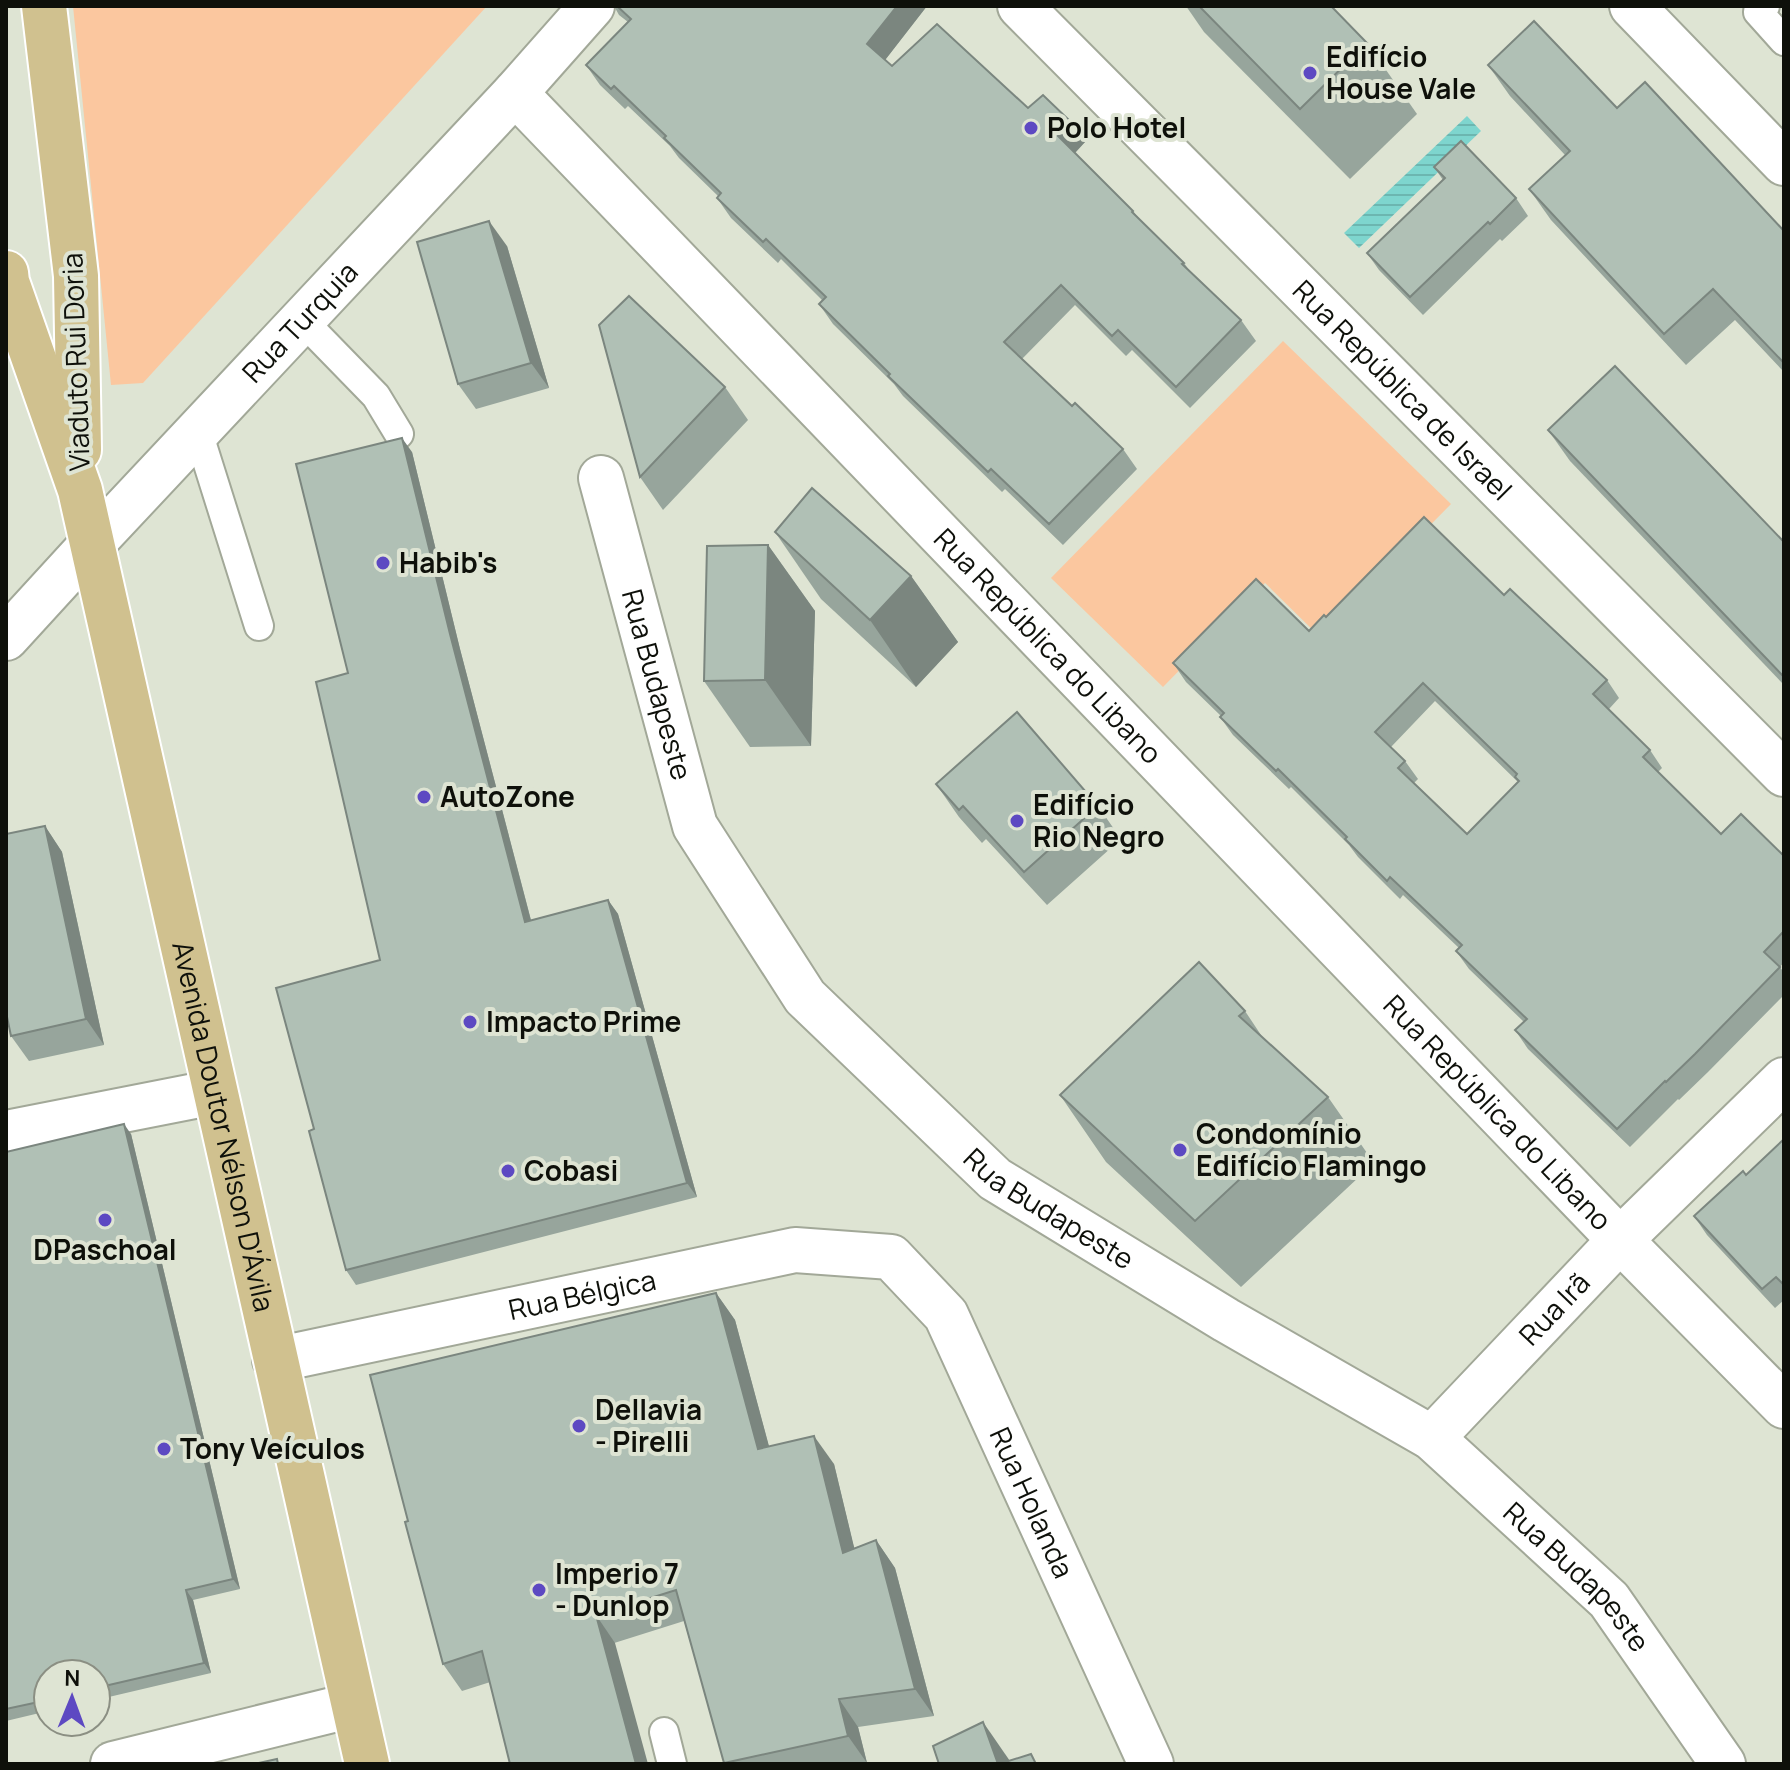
<svg xmlns="http://www.w3.org/2000/svg" width="1790" height="1770" viewBox="0 0 1790 1770" font-family="Manrope,sans-serif">
<defs>
<pattern id="water-rules" width="6" height="5" patternUnits="userSpaceOnUse" patternTransform="scale(2)"><rect width="6" height="5" fill="#7ed5ce"/><path d="M0 2.5h6" fill="none" stroke="#6cb6b0"/></pattern>
</defs>
<rect width="100%" height="100%" fill="#dee4d3"/>
<g fill="#fbc79f">
<path d="M 73,6 L 487,6 L 143,383 L 111,385 Z"/>
<path d="M 1283,341 L 1451,504 L 1320,637 L 1265,583 L 1163,687 L 1051,578 Z"/>
</g>
<path fill="url(#water-rules)" d="M 1467,116 L 1481,131 L 1359,248 L 1344,233 Z"/>
<g fill="none" stroke-linecap="round" stroke-linejoin="round">
<defs>
<g id="lane">
<path d="M 1765,6 L 1758,12 L 1784,41"/>
<path d="M 302,320 L 376,396 L 399,434"/>
<path d="M 198,432 L 259,626"/>
<path d="M 664,1732 L 672,1764"/>
</g>
<g id="street">
<path id="s1" d="M 1020,6 L 1784,774"/>
<path id="s2" d="M 515,93 L 1620,1240 L 1784,1406"/>
<path id="s3" d="M 601,478 L 695,826 L 805,997 L 995,1179 L 1226,1320 L 1432,1438 L 1609,1600 L 1723,1764"/>
<path d="M 6,638 L 92,544"/>
<path d="M 6,1133 L 215,1092"/>
<path id="s4" d="M 275,1360 L 795,1250 L 891,1257 L 946,1315 L 1151,1764"/>
<path id="s5" d="M 1432,1438 L 1620,1240 L 1784,1080"/>
<path d="M 113,1764 L 353,1705"/>
</g>
<g id="secondary">
<path d="M 1632,6 L 1784,163"/>
<path id="s6" d="M 92,544 L 515,93 L 592,6"/>
</g>
<g id="primary">
<path d="M 44,6 L 76,276 L 79,450"/>
<path id="s7" d="M 6,273 L 7,282 L 80,490 L 367,1764"/>
</g>
</defs>
<use href="#lane" stroke="#a2a898" stroke-width="32"/>
<use href="#street" stroke="#a2a898" stroke-width="48"/>
<use href="#secondary" stroke="#a2a898" stroke-width="48"/>
<use href="#primary" stroke="#fff" stroke-width="48"/>
<use href="#lane" stroke="#fff" stroke-width="28"/>
<use href="#street" stroke="#fff" stroke-width="44"/>
<use href="#secondary" stroke="#fff" stroke-width="44"/>
<use href="#primary" stroke="#d0c18f" stroke-width="44"/>
</g>
<g fill="#97a59c" fill-rule="evenodd">
<path d="M 614,6 L 927,6 L 885,60 L 892,66 L 1028,108 L 1071,122 L 1085,142 L 1075,153 L 1133,211 L 1139,219 L 1184,263 L 1189,270 L 1241,320 L 1256,341 L 1190,408 L 1132,350 L 1126,356 L 1075,305 L 1022,359 L 1072,406 L 1123,449 L 1137,469 L 1063,545 L 1005,489 L 1002,492 L 903,396 L 894,384 L 833,324 L 819,304 L 822,300 L 781,259 L 778,263 L 731,218 L 717,198 L 718,196 L 679,158 L 670,146 L 628,106 L 625,109 L 600,85 L 586,65 L 628,22 L 619,15 Z"/>
<path d="M 1186,6 L 1331,6 L 1367,43 L 1417,114 L 1350,179 L 1204,32 Z"/>
<path d="M 1488,65 L 1617,108 L 1784,231 L 1784,372 L 1735,320 L 1686,365 L 1551,220 L 1529,189 L 1565,155 L 1510,96 Z"/>
<path d="M 1434,167 L 1516,198 L 1528,216 L 1502,241 L 1500,239 L 1423,315 L 1379,270 L 1367,253 L 1443,180 Z"/>
<path d="M 507,246 L 549,388 L 476,409 L 458,384 Z"/>
<path d="M 725,387 L 748,420 L 663,510 L 640,477 Z"/>
<path d="M 1548,430 L 1784,542 L 1784,685 L 1570,461 Z"/>
<path d="M 412,452 L 460,649 L 531,920 L 608,900 L 618,914 L 697,1197 L 356,1285 L 346,1270 L 314,1129 L 380,960 L 348,673 Z"/>
<path d="M 775,532 L 911,576 L 958,642 L 916,687 L 821,599 Z"/>
<path d="M 768,545 L 815,611 L 811,746 L 750,747 L 704,681 Z"/>
<path d="M 1504,595 L 1607,680 L 1619,698 L 1609,709 L 1650,750 L 1662,768 L 1658,772 L 1721,834 L 1784,856 L 1784,962 L 1780,967 L 1784,973 L 1784,995 L 1708,1072 L 1679,1100 L 1678,1099 L 1630,1147 L 1528,1049 L 1515,1030 L 1524,1022 L 1469,969 L 1456,951 L 1459,948 L 1403,895 L 1400,899 L 1358,857 L 1349,845 L 1291,787 L 1289,789 L 1233,735 L 1220,717 L 1221,716 L 1186,682 L 1173,663 L 1309,631 L 1326,617 ZM 1435,701 L 1518,782 L 1467,834 L 1414,783 L 1418,779 L 1405,761 L 1391,747 Z"/>
<path d="M 936,784 L 1098,806 L 1121,839 L 1047,905 L 986,839 L 982,843 L 959,817 Z"/>
<path d="M 45,826 L 62,852 L 104,1045 L 29,1061 L 11,1036 Z"/>
<path d="M 1245,1011 L 1263,1038 L 1328,1097 L 1374,1163 L 1241,1287 L 1106,1162 L 1060,1095 Z"/>
<path d="M 131,1134 L 240,1589 L 193,1600 L 211,1673 L 96,1700 L 96,1674 L 48,1674 L 48,1711 L 6,1721 L 6,1152 Z"/>
<path d="M 1784,1139 L 1784,1300 L 1775,1308 L 1707,1235 L 1694,1216 L 1746,1175 Z"/>
<path d="M 716,1293 L 735,1320 L 769,1447 L 834,1464 L 854,1548 L 876,1540 L 895,1568 L 934,1716 L 858,1727 L 867,1763 L 725,1764 L 684,1621 L 462,1691 L 443,1664 L 408,1521 Z"/>
</g>
<g fill="#7b867f">
<path d="M 897,6 L 927,6 L 882,64 L 867,44 Z"/>
<path d="M 1071,122 L 1085,142 L 1072,156 L 1058,136 Z"/>
<path d="M 489,221 L 507,246 L 549,388 L 531,363 Z"/>
<path d="M 402,438 L 412,452 L 460,649 L 535,936 L 525,922 L 450,634 Z"/>
<path d="M 768,545 L 815,611 L 811,746 L 765,680 Z"/>
<path d="M 911,576 L 958,642 L 916,687 L 870,620 Z"/>
<path d="M 45,826 L 62,852 L 104,1045 L 86,1019 Z"/>
<path d="M 608,900 L 618,914 L 697,1197 L 687,1183 Z"/>
<path d="M 124,1124 L 131,1134 L 240,1589 L 233,1579 Z"/>
<path d="M 716,1293 L 735,1320 L 777,1476 L 758,1449 Z"/>
<path d="M 814,1436 L 834,1464 L 862,1580 L 843,1553 Z"/>
<path d="M 876,1540 L 895,1568 L 934,1716 L 915,1689 Z"/>
<path d="M 186,1590 L 193,1600 L 211,1673 L 204,1663 Z"/>
<path d="M 596,1615 L 615,1643 L 648,1764 L 636,1764 Z"/>
<path d="M 839,1699 L 858,1727 L 867,1763 L 848,1736 Z"/>
<path d="M 983,1722 L 1012,1764 L 998,1764 Z"/>
</g>
<g fill="#b0c0b5" stroke="#7b867f" stroke-width="2" fill-rule="evenodd">
<path d="M 617,6 L 897,6 L 867,44 L 892,66 L 937,24 L 1028,108 L 1043,95 L 1071,122 L 1058,136 L 1133,211 L 1132,212 L 1184,263 L 1182,264 L 1241,320 L 1176,387 L 1118,330 L 1112,336 L 1061,285 L 1004,342 L 1072,406 L 1075,403 L 1123,449 L 1049,524 L 991,469 L 988,472 L 888,376 L 890,374 L 819,304 L 826,297 L 766,239 L 763,242 L 717,198 L 721,193 L 664,138 L 666,136 L 614,86 L 611,89 L 586,65 L 631,19 Z"/>
<path d="M 1199,6 L 1331,6 L 1367,43 L 1300,109 Z"/>
<path d="M 1534,21 L 1617,108 L 1645,82 L 1784,231 L 1784,363 L 1713,289 L 1664,334 L 1529,189 L 1570,151 L 1488,65 Z"/>
<path d="M 1461,141 L 1516,198 L 1490,224 L 1488,222 L 1410,297 L 1367,253 L 1445,178 L 1434,167 Z"/>
<path d="M 489,221 L 531,363 L 458,384 L 417,242 Z"/>
<path d="M 629,296 L 725,387 L 640,477 L 599,325 Z"/>
<path d="M 1615,366 L 1784,542 L 1784,677 L 1548,430 Z"/>
<path d="M 402,438 L 450,634 L 525,922 L 608,900 L 687,1183 L 346,1270 L 309,1131 L 314,1129 L 276,988 L 380,960 L 316,682 L 348,673 L 296,464 Z"/>
<path d="M 812,488 L 911,576 L 870,620 L 775,532 Z"/>
<path d="M 1424,517 L 1504,595 L 1510,589 L 1607,680 L 1593,694 L 1650,750 L 1643,757 L 1721,834 L 1741,814 L 1784,856 L 1784,931 L 1764,952 L 1780,967 L 1695,1054 L 1666,1082 L 1665,1081 L 1617,1129 L 1515,1030 L 1527,1019 L 1456,951 L 1462,945 L 1390,877 L 1387,881 L 1345,839 L 1347,837 L 1278,769 L 1276,771 L 1220,717 L 1224,713 L 1173,663 L 1256,579 L 1309,631 L 1324,615 L 1326,617 ZM 1423,683 L 1517,774 L 1515,777 L 1519,781 L 1467,834 L 1398,768 L 1405,761 L 1375,732 Z"/>
<path d="M 768,545 L 765,680 L 704,681 L 707,546 Z"/>
<path d="M 1017,712 L 1098,806 L 1024,872 L 963,806 L 959,810 L 936,784 Z"/>
<path d="M 45,826 L 86,1019 L 11,1036 L 6,1012 L 6,834 Z"/>
<path d="M 1199,962 L 1245,1011 L 1239,1016 L 1328,1097 L 1195,1221 L 1060,1095 Z"/>
<path d="M 124,1124 L 233,1579 L 186,1590 L 204,1663 L 96,1688 L 96,1674 L 48,1674 L 48,1700 L 6,1709 L 6,1152 Z"/>
<path d="M 1784,1139 L 1784,1285 L 1776,1277 L 1762,1289 L 1694,1216 L 1743,1171 L 1746,1175 Z"/>
<path d="M 716,1293 L 758,1449 L 814,1436 L 843,1553 L 876,1540 L 915,1689 L 839,1699 L 848,1736 L 724,1763 L 676,1590 L 596,1615 L 636,1764 L 510,1764 L 482,1651 L 443,1664 L 405,1522 L 408,1521 L 370,1375 Z"/>
<path d="M 983,1722 L 998,1764 L 939,1764 L 933,1746 Z"/>
<path d="M 1031,1754 L 1036,1764 L 999,1764 Z"/>
<path d="M 277,1759 L 278,1764 L 254,1764 Z"/>
</g>
<g fill="#5d49c2" stroke="#dee4d3" stroke-width="3">
<circle cx="1310" cy="73" r="8"/>
<circle cx="1031" cy="128" r="8"/>
<circle cx="383" cy="563" r="8"/>
<circle cx="424" cy="797" r="8"/>
<circle cx="1017" cy="821" r="8"/>
<circle cx="470" cy="1022" r="8"/>
<circle cx="1180" cy="1150" r="8"/>
<circle cx="508" cy="1171" r="8"/>
<circle cx="105" cy="1220" r="8"/>
<circle cx="579" cy="1426" r="8"/>
<circle cx="164" cy="1449" r="8"/>
<circle cx="539" cy="1590" r="8"/>
</g>
<g text-anchor="middle" stroke-width="8" stroke-linejoin="round" paint-order="stroke">
<g font-size="28" font-weight="bold" fill="#0e100a" stroke="#dee4d3" text-anchor="start">
<text x="1326" y="67">Edifício<tspan x="1326" dy="32">House Vale</tspan></text>
<text x="1047" y="138">Polo Hotel</text>
<text x="399" y="573">Habib's</text>
<text x="440" y="807">AutoZone</text>
<text x="1033" y="815">Edifício<tspan x="1033" dy="32">Rio Negro</tspan></text>
<text x="486" y="1032">Impacto Prime</text>
<text x="1196" y="1144">Condomínio<tspan x="1196" dy="32">Edifício Flamingo</tspan></text>
<text x="524" y="1181">Cobasi</text>
<text x="105" y="1260" text-anchor="middle">DPaschoal</text>
<text x="595" y="1420">Dellavia<tspan x="595" dy="32">- Pirelli</tspan></text>
<text x="180" y="1459">Tony Veículos</text>
<text x="555" y="1584">Imperio 7<tspan x="555" dy="32">- Dunlop</tspan></text>
</g>
<g font-size="28" fill="#0e100a" stroke="#dee4d3">
<text dy="10" stroke="none"><textPath href="#s6" startOffset="304">Rua Turquia</textPath></text>
<text transform="translate(76 362) rotate(-92)" y="10">Viaduto Rui Doria</text>
<text dy="10" stroke="none"><textPath href="#s1" startOffset="542">Rua República de Israel</textPath></text>
<text dy="10" stroke="none"><textPath href="#s2" startOffset="768">Rua República do Libano</textPath></text>
<text dy="10" stroke="none"><textPath href="#s3" startOffset="214">Rua Budapeste</textPath></text>
<text dy="10" stroke="none"><textPath href="#s2" startOffset="1416">Rua República do Libano</textPath></text>
<text dy="10" stroke="none"><textPath href="#s7" startOffset="882">Avenida Doutor Nélson D'Ávila</textPath></text>
<text dy="10" stroke="none"><textPath href="#s3" startOffset="888">Rua Budapeste</textPath></text>
<text dy="10" stroke="none"><textPath href="#s4" startOffset="314">Rua Bélgica</textPath></text>
<text dy="10" stroke="none"><textPath href="#s5" startOffset="178">Rua Irã</textPath></text>
<text dy="10" stroke="none"><textPath href="#s4" startOffset="914">Rua Holanda</textPath></text>
<text dy="10" stroke="none"><textPath href="#s3" startOffset="1536">Rua Budapeste</textPath></text>
</g>
</g>
<rect width="1790" height="1770" fill="none" stroke="#0e100a" stroke-width="16"/>
<g transform="translate(72 1698) rotate(1)"><circle r="38" fill="#dee4d3" stroke="#8b8f83" stroke-width="2"/>
<path d="M0-6L14 30L0 20L-14 30Z" fill="#5d49c2"/>
<text y="-12" font-size="22" font-weight="bold" text-anchor="middle" fill="#0e100a">N</text>
</g>
</svg>
